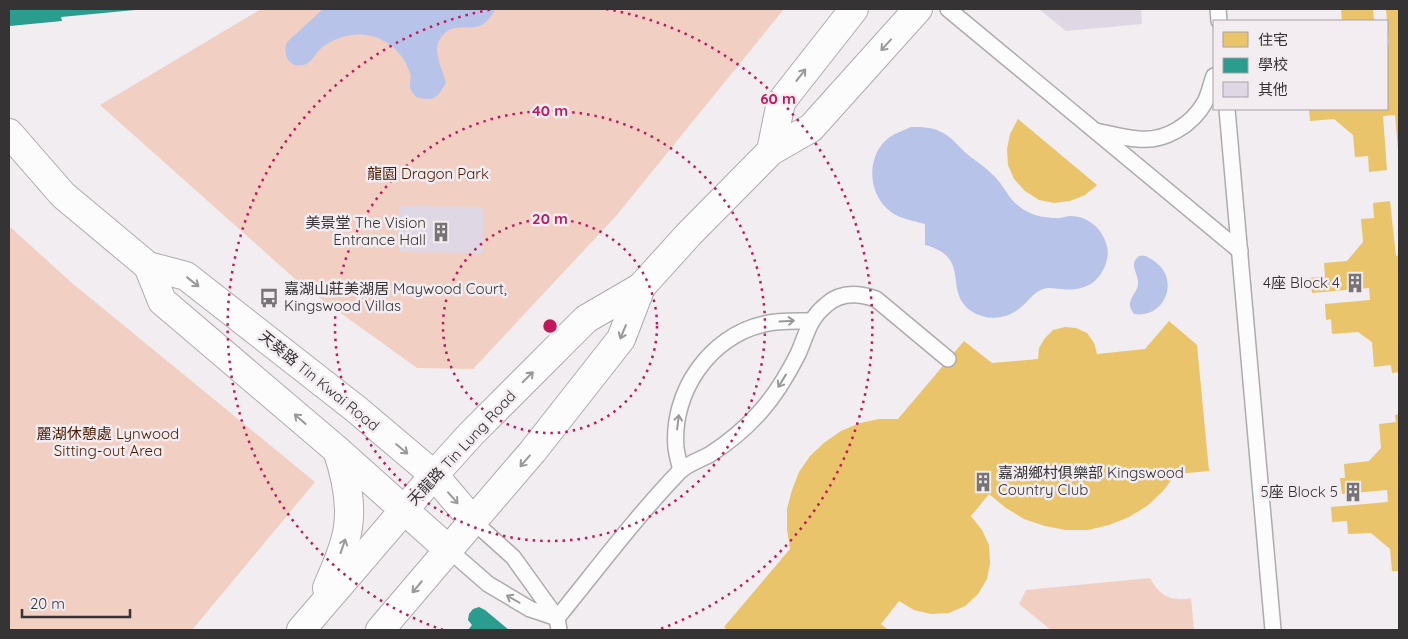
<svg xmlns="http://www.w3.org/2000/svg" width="1408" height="639" viewBox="0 0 1408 639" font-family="Quicksand,'Noto Sans TC',sans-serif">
<rect width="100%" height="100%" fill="#f2edf0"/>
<g fill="#f1d0c3">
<path d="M 261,9 L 784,9 L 616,216 L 473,369 L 417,368 L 303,286 L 100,105 Z"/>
<path d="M 9,226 L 72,283 L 315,482 L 192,630 L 9,630 Z"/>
<path d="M 1150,578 C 1159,596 1172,602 1191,598 L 1194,630 L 1051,630 L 1019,604 L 1026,590 Z"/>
</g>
<g fill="#b7c3e8">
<path d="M 323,9 L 495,9 C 492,17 485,25 476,27 C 464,29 453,24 443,35 C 440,38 437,44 437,49 C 437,59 443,72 446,83 C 437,98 435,102 416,97 C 415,95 411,91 410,88 C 409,83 412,77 410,73 C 406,60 396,47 384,41 C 363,29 336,35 319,50 C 315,55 312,61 306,64 C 290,70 282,56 287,42 Z"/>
<path d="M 911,127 C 922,127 932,127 941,132 C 951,136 959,147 967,154 C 977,162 987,168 996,178 C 1008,192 1009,201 1026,211 C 1035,216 1046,218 1056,218 C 1061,219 1066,216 1071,216 C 1085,216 1098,225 1104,238 C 1107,244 1109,252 1107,259 C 1102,282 1084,292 1062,289 C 1055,289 1050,287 1043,289 C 1033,292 1028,302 1020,308 C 1006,320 986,321 971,311 C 942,290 973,258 925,245 L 925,224 C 914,221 901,219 891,212 C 869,196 866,162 884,142 C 892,134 902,131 911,127 Z"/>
<path d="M 1139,256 C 1146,255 1148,257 1154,261 C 1181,279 1165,319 1134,314 C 1132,311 1129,307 1130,303 C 1131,295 1139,291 1138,281 C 1137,271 1129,264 1139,256 Z"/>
</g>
<g fill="#e9c46a">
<path d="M 1341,9 L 1373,9 L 1374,21 L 1342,21 Z"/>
<path d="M 1386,9 L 1399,9 L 1399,149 L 1398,149 L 1395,115 L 1383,116 L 1387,170 L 1369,172 L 1368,156 L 1355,157 L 1353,135 L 1334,119 L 1310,121 L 1309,109 L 1387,109 L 1387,45 L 1389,44 Z"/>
<path d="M 1018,119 L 1097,185 L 1085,195 L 1070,201 L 1054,203 L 1039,200 L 1025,191 L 1014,179 L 1008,165 L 1007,149 L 1010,134 Z"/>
<path d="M 1390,201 L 1396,256 L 1399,255 L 1399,372 L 1392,373 L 1391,365 L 1374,367 L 1372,342 L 1358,332 L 1332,334 L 1331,319 L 1326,320 L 1325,304 L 1370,300 L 1369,288 L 1312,293 L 1310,278 L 1325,276 L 1324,263 L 1347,261 L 1363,242 L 1361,219 L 1374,218 L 1373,203 Z"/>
<path d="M 1169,321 L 1197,345 L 1209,471 L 1176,474 L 1163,491 L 1147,506 L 1129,517 L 1109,525 L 1088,530 L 1066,530 L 1045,526 L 1024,519 L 1006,508 L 989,494 L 971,516 L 982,530 L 989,545 L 990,563 L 987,579 L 978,594 L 965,606 L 949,613 L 931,614 L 914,610 L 899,601 L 881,624 L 888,630 L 728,630 L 724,627 L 790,549 L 787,529 L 787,509 L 792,490 L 799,472 L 810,456 L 825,442 L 841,431 L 860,423 L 879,419 L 898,419 L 964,341 L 992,363 L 1038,359 L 1039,348 L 1045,338 L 1053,330 L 1065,327 L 1076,328 L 1087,333 L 1094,343 L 1097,354 L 1145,349 Z"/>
<path d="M 1399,414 L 1399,571 L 1392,571 L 1390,549 L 1371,533 L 1348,534 L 1347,521 L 1332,522 L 1331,507 L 1388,502 L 1387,490 L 1342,494 L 1340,478 L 1345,478 L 1344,464 L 1369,461 L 1381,448 L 1379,424 L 1396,422 L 1395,415 Z"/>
</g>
<g fill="#2a9d8f">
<path d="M 9,9 L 135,9 L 135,10 L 61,17 L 62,21 L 10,26 Z"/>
<path d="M 479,607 L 485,610 L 509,630 L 468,630 L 472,625 L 468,620 L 469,614 L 473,609 Z"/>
</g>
<g fill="#dfd8e4">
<path d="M 1039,9 L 1141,9 L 1142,24 L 1066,31 Z"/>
<path d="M 399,206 L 483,207 L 483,253 L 399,252 Z"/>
</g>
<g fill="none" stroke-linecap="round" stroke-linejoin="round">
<defs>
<g id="service">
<path d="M 948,9 L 1240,251"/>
<path d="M 1218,9 L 1219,21"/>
<path d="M 1227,109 L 1273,630"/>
<path d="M 1096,131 C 1110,134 1124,138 1138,139 C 1165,142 1192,125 1205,102 C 1209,94 1211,84 1214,76"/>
<path d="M 681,470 C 679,463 677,455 676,448 C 671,392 710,336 764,324 C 780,320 795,321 810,321"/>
<path d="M 473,521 L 513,557 L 557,618 L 559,630"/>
<path d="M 449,550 L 488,584 L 530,609 L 557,618"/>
<path d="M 557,618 C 597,569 635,518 679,472 C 687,464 699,460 709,455 C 728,443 746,428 761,411 C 776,394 788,374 798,354 C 807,334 808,320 826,305 C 840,292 859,293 876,299 L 948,359"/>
</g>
<g id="minor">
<path d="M 771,151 L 781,102 L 854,9"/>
<path d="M 434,475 L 471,434 L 586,319 L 641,287 L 689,234 L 771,151 L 811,128 L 918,9"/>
<path d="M 473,521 L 533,451 L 621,339 L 641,287"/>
</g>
<g id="tertiary">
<path d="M 9,133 L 63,195 L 148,266 L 186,276 L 356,409 L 434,475 L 473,521 L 380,630"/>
<path d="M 148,266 L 162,301 L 337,450 L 449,550"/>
<path d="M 327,588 C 333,573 341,557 345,541 C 354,511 347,479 337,450"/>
<path d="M 301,630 L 434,475"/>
</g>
</defs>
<use href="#service" stroke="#aeabad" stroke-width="18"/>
<use href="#minor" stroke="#aeabad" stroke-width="30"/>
<use href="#tertiary" stroke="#aeabad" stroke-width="30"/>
<use href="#service" stroke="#fdfcfd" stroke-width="15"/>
<use href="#minor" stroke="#fdfcfd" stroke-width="28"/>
<use href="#tertiary" stroke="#fdfcfd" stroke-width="28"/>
</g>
<defs><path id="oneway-shaft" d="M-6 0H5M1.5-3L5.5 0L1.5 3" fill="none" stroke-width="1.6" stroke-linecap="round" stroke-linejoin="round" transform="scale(1.25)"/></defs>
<g stroke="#9a9899">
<use href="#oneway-shaft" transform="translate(886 45) rotate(132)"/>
<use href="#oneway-shaft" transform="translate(801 75) rotate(-52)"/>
<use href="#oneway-shaft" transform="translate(193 282) rotate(38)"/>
<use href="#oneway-shaft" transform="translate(787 321) rotate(-3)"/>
<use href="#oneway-shaft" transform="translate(623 332) rotate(113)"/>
<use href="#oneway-shaft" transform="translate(528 377) rotate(-45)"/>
<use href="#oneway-shaft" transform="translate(782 381) rotate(122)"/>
<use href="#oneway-shaft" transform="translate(300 419) rotate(-139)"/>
<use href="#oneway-shaft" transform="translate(678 422) rotate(-83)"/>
<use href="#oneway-shaft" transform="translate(402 449) rotate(40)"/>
<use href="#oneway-shaft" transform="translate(525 461) rotate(131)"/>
<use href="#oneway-shaft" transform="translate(453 498) rotate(49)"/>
<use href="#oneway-shaft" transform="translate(343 546) rotate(-71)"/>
<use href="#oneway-shaft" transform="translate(417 587) rotate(130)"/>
<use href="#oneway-shaft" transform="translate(513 599) rotate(-150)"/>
</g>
<g fill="none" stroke="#c2185b" stroke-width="2.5" stroke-dasharray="2.5 5">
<circle cx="550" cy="326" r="107"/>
<circle cx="550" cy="326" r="215"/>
<path d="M443 630A322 322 0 0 1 494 9M606 9A322 322 0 0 1 657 630"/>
</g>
<defs>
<symbol id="building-bare" viewBox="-9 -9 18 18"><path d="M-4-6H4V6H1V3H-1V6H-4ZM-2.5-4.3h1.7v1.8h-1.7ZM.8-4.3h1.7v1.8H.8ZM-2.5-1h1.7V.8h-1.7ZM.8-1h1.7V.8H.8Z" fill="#787476" stroke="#f3ecf0" stroke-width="2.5" paint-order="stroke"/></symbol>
<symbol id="bus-bare" viewBox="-9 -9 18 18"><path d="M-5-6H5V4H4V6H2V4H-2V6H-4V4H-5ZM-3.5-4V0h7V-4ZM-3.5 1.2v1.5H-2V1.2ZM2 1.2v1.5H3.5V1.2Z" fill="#787476" stroke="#f3ecf0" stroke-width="2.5" paint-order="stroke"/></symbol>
</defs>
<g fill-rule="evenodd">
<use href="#building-bare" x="427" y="218" width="28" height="28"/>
<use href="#building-bare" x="1341" y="269" width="28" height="28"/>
<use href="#bus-bare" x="255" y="284" width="28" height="28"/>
<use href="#building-bare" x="969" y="468" width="28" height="28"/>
<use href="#building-bare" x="1339" y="478" width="28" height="28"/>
</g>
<g text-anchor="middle" stroke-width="5" stroke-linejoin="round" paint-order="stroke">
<g font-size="15" fill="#4b1900" stroke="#f3ecf0">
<text x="428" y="179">龍園 Dragon Park</text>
<text x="108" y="439">麗湖休憩處 Lynwood<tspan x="108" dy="17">Sitting-out Area</tspan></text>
</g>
<g font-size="15" fill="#363335" stroke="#f3ecf0" text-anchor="end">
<text x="426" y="228">美景堂 The Vision<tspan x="426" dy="17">Entrance Hall</tspan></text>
<text x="1340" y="288">4座 Block 4</text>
<text x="284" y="294" text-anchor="start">嘉湖山莊美湖居 Maywood Court,<tspan x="284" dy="17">Kingswood Villas</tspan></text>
<text x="998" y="478" text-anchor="start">嘉湖鄉村俱樂部 Kingswood<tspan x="998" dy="17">Country Club</tspan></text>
<text x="1338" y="497">5座 Block 5</text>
</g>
<g font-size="15" fill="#363335" stroke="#f3ecf0">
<text transform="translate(319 381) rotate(39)" y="5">天葵路 Tin Kwai Road</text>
<text transform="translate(462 448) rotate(-47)" y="5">天龍路 Tin Lung Road</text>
</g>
</g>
<circle cx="550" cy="326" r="8" fill="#c2185b" stroke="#f3ecf0" stroke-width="2.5"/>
<g font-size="15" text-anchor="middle" font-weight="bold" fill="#c2185b" stroke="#f3ecf0" stroke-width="5" stroke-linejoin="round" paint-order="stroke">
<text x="778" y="104">60 m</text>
<text x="550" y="116">40 m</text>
<text x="550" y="224">20 m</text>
</g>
<rect width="1408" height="639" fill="none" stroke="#363335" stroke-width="20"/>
<rect x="1213" y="20" width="175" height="90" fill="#f3ecf0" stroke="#a7a2a5"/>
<rect x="1223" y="32" width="25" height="15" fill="#e9c46a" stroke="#a7a2a5"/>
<text x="1258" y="45" font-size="15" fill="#363335">住宅</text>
<rect x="1223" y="58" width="25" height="15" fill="#2a9d8f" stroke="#a7a2a5"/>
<text x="1258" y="70" font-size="15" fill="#363335">學校</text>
<rect x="1223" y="82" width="25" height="15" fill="#dfd8e4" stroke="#a7a2a5"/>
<text x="1258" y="95" font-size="15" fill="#363335">其他</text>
<path d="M22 609v8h108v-8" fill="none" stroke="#363335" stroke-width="2.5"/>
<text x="30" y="609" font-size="15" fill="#363335" stroke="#f3ecf0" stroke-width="4" paint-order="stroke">20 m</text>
</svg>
